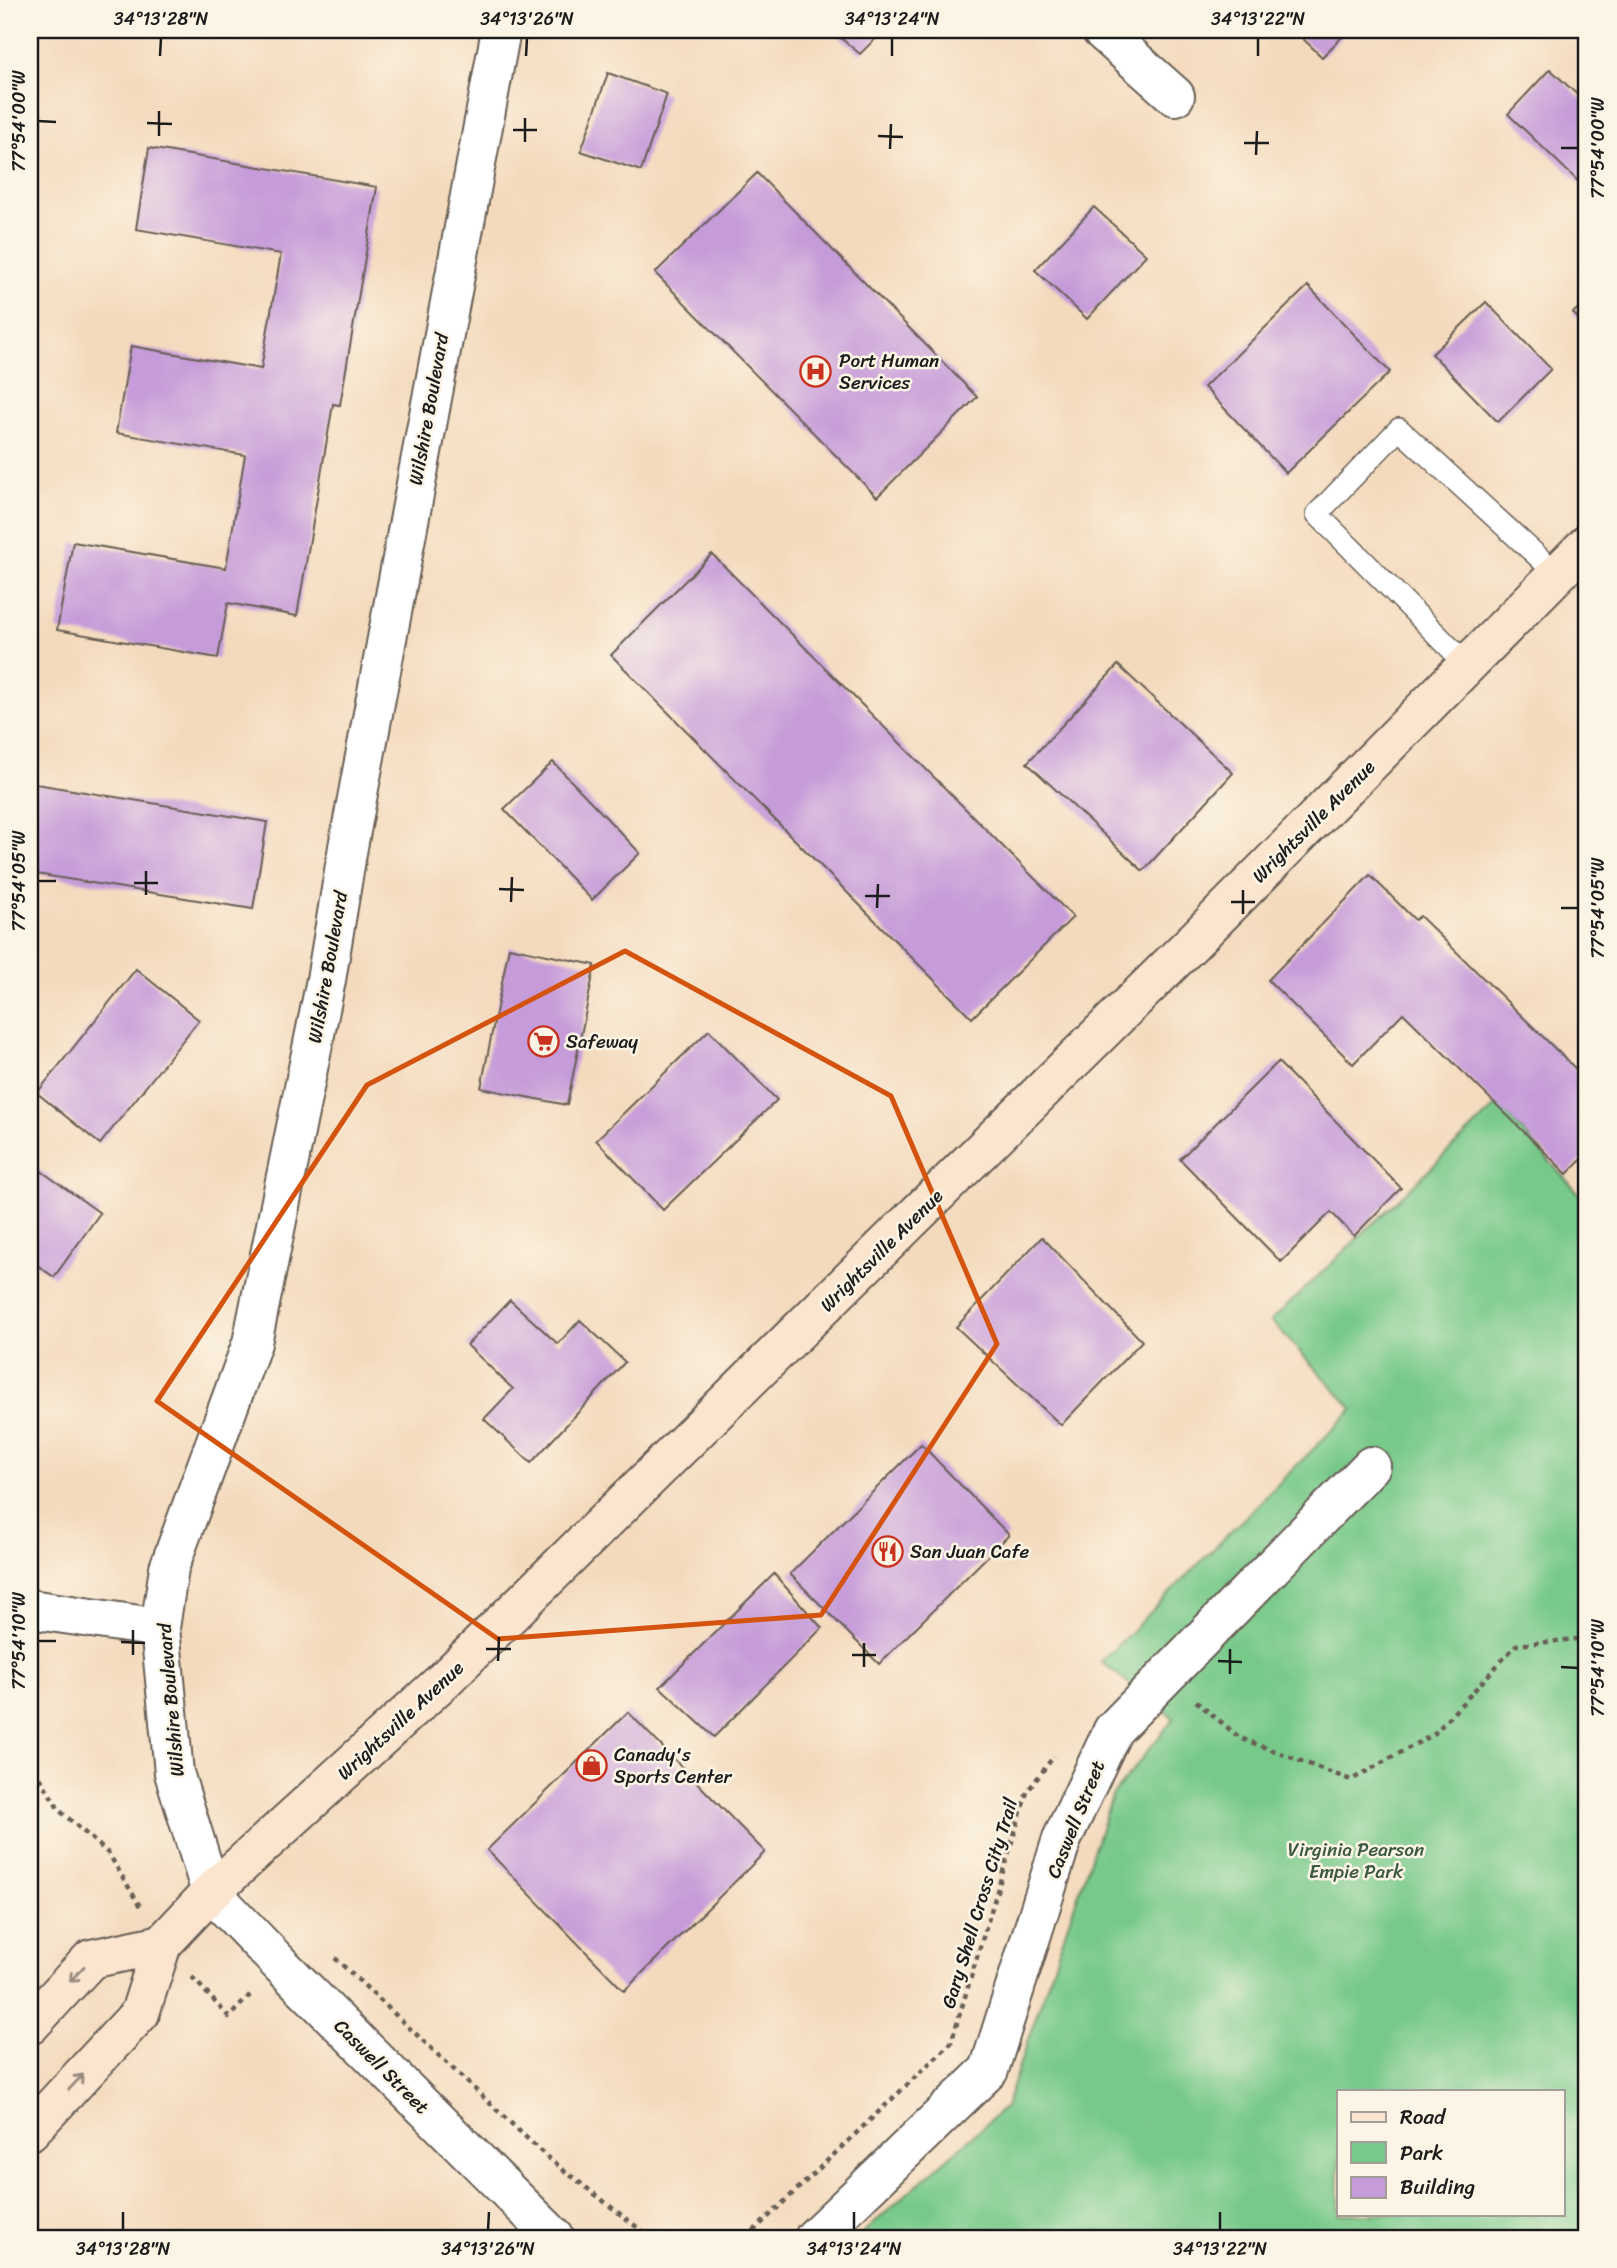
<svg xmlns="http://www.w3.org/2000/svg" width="1617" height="2268" viewBox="0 0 1617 2268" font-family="Sriracha,sans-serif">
<rect width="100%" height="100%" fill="#fcf5e5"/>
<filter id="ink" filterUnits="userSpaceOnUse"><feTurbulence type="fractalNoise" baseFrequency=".0143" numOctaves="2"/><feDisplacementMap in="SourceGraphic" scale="14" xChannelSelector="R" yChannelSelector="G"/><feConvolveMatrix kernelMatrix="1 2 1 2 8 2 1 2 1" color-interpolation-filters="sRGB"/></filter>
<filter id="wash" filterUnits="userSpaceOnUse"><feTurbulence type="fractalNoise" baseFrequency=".00686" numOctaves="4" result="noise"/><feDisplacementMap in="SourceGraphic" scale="28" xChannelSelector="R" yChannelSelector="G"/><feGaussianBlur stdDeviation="1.57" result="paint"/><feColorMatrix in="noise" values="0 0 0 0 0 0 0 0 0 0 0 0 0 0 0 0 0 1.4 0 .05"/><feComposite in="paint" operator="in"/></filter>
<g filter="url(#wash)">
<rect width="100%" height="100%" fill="#f4dabd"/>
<path fill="#77c98a" stroke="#4a7253" stroke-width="2" fill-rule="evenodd" d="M 1498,1104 L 1587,1203 L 1587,2238 L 857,2238 L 1005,2107 L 1112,1796 L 1174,1718 L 1101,1662 L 1353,1409 L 1271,1321 ZM 1339,2091 L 1563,2091 L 1563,2214 L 1339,2214 Z"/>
<g id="blocks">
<g fill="#c69bd9">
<path d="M 831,30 L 884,30 L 860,54 Z"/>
<path d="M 1294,30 L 1349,30 L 1322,57 Z"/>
<path d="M 1550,69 L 1587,104 L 1587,190 L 1508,114 Z"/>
<path d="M 608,73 L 667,94 L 641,171 L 581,151 Z"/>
<path d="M 149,148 L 377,187 L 340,405 L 333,404 L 297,616 L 228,603 L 218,658 L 57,630 L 73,542 L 226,568 L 245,455 L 116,433 L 131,346 L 261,369 L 281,254 L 136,229 Z"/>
<path d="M 757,173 L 977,397 L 877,497 L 655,273 Z"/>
<path d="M 1094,207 L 1146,255 L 1087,319 L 1035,270 Z"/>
<path d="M 1308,286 L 1390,372 L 1286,473 L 1204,387 Z"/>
<path d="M 1587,300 L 1587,328 L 1573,313 Z"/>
<path d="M 1486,302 L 1551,369 L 1498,422 L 1432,354 Z"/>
<path d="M 712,554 L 1073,917 L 972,1018 L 611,655 Z"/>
<path d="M 1118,665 L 1233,773 L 1143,871 L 1027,763 Z"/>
<path d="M 553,762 L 640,853 L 592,900 L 504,809 Z"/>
<path d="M 30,783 L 267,822 L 253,909 L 30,873 Z"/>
<path d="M 1370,875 L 1415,920 L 1420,916 L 1587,1080 L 1587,1154 L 1567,1174 L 1403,1013 L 1353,1064 L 1268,980 Z"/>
<path d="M 509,947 L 595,965 L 567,1105 L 481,1088 Z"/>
<path d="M 136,969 L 199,1020 L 100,1144 L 37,1093 Z"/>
<path d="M 709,1030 L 777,1100 L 663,1210 L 596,1140 Z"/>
<path d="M 1278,1062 L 1401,1188 L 1354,1236 L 1331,1212 L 1281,1262 L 1180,1159 Z"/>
<path d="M 30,1163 L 100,1213 L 54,1277 L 30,1260 Z"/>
<path d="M 1042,1237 L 1142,1341 L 1061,1425 L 956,1327 Z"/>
<path d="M 510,1300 L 558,1344 L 580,1320 L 625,1362 L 531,1463 L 484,1419 L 513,1389 L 467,1345 Z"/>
<path d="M 921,1444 L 1009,1535 L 879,1664 L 790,1574 Z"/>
<path d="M 774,1574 L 822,1628 L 714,1737 L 660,1687 Z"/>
<path d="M 628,1712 L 765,1852 L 624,1991 L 487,1850 Z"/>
</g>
</g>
</g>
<g filter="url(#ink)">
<use href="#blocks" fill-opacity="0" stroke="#685e54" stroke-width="2"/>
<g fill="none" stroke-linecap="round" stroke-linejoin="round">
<defs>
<path id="lane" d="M 1467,665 L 1317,514 L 1399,429 L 1557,574"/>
<g id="street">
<path d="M 501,30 L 348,847 L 326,980 L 252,1343 L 169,1568 L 160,1628 L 174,1773 L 211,1892 L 280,1964 L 555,2238"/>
<path d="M 1101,30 L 1175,96"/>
<path d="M 30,1609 L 160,1628"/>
<path d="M 814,2238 L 989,2070 L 1062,1839 L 1113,1730 L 1371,1466"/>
</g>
<g id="secondary">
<path d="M 30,2025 L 91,1959 L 162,1944"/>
<path d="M 30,2131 L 140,2013 L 162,1944 L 211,1892 L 444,1680 L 1191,944 L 1587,544"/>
</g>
</defs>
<use href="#lane" stroke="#685e54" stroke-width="24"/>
<use href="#street" stroke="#685e54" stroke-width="42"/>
<use href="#secondary" stroke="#685e54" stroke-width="42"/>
<g stroke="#685e54" stroke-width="4.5" stroke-dasharray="5 5" stroke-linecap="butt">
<path d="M 1196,1701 L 1240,1738 L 1351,1780 L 1434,1734 L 1516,1645 L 1587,1638"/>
<path d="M 30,1760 L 59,1810 L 109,1854 L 141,1908"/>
<path d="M 335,1958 L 547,2157 L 651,2238"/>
<path d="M 192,1977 L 229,2017 L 253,1992"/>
<path d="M 746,2238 L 951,2043 L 1027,1792 L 1054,1756"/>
</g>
<use href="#lane" stroke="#fff" stroke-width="21"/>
<use href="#street" stroke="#fff" stroke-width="38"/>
<use href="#secondary" stroke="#fbe5cf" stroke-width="38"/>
</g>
<defs><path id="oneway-shaft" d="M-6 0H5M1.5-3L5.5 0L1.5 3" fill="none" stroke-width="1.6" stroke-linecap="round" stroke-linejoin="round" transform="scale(1.75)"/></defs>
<g stroke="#978b7e">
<use href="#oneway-shaft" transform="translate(77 1974) rotate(133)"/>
<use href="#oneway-shaft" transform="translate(76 2082) rotate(-47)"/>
</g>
</g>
<path fill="none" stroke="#d4530e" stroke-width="5" stroke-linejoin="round" d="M 625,951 L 891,1096 L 997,1344 L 821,1615 L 498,1639 L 157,1401 L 367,1085 Z"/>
<path fill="none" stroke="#1c1c1c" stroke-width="2.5" d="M 160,56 L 161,38M 526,56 L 527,38M 892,56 L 892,38M 1258,56 L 1258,38M 38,121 L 56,122M 147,123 L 172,124M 513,130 L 537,130M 159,136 L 159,111M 878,136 L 903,137M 525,142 L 525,118M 1244,143 L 1269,143M 1561,148 L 1578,148M 890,149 L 891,124M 1256,155 L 1257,131M 38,881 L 56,881M 134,883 L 158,883M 499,889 L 524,890M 146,895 L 146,871M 865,896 L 890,896M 511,902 L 512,877M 1231,902 L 1255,902M 877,908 L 878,884M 1561,908 L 1578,908M 1243,914 L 1243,890M 38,1641 L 56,1641M 121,1642 L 145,1643M 486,1649 L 511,1649M 133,1655 L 133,1630M 852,1655 L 876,1655M 498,1661 L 499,1637M 1218,1661 L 1242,1662M 864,1667 L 864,1643M 1561,1667 L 1578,1668M 1230,1674 L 1230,1649M 123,2230 L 123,2212M 488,2230 L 489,2212M 854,2230 L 854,2212M 1220,2230 L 1220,2212"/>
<defs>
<symbol id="hospital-ring" viewBox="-11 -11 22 22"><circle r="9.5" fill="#fcf5e5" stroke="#c8321e" stroke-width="1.5"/><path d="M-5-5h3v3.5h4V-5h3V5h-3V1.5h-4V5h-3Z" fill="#c8321e"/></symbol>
<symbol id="supermarket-ring" viewBox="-11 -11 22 22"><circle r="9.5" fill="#fcf5e5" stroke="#c8321e" stroke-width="1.5"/><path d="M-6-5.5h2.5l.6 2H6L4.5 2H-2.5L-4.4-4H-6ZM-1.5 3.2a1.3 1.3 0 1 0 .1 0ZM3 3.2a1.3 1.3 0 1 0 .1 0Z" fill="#c8321e"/></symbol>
<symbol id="restaurant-ring" viewBox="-11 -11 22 22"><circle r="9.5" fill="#fcf5e5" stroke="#c8321e" stroke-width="1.5"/><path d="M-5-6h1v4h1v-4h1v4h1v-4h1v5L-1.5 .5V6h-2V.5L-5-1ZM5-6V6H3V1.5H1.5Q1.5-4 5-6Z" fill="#c8321e"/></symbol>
<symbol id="shop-ring" viewBox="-11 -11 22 22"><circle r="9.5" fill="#fcf5e5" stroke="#c8321e" stroke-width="1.5"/><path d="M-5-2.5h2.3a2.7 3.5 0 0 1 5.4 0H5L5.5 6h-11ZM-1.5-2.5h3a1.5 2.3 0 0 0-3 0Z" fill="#c8321e"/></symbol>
</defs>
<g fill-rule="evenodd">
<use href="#hospital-ring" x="798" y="354" width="35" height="35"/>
<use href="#supermarket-ring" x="526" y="1024" width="35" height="35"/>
<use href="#restaurant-ring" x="870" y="1534" width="35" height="35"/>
<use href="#shop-ring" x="574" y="1748" width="35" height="35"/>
</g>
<g text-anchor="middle" stroke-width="5" stroke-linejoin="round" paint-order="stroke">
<g font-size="19" fill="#1c1c1c" stroke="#fcf5e5" text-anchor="start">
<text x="839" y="367">Port Human<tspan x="839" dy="22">Services</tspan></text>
<text x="566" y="1048">Safeway</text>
<text x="910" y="1558">San Juan Cafe</text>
<text x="614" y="1761">Canady's<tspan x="614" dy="22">Sports Center</tspan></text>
</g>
<g font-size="19" fill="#1c1c1c" stroke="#fcf5e5">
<text transform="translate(428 409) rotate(-80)" y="7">Wilshire Boulevard</text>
<text transform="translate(1313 821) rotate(-45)" y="7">Wrightsville Avenue</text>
<text transform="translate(327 967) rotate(-80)" y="7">Wilshire Boulevard</text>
<text transform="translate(881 1250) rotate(-45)" y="7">Wrightsville Avenue</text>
<text transform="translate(170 1700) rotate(-95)" y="7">Wilshire Boulevard</text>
<text transform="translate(400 1720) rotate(-43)" y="7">Wrightsville Avenue</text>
<text transform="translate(1075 1819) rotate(-68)" y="7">Caswell Street</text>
<text transform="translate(979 1903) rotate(-73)" y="7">Gary Shell Cross City Trail</text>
<text transform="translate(382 2066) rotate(45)" y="7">Caswell Street</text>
</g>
<g font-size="19" fill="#3c5942" stroke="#fcf5e5">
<text x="1356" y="1856">Virginia Pearson<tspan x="1356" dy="22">Empie Park</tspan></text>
</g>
</g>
<rect width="1617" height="2268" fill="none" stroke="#fcf5e5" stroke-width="77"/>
<rect x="1337" y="2090" width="228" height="126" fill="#fcf5e5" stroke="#a29e95" stroke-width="2"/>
<rect x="1351" y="2112" width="35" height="10" fill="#fbe5cf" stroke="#a29e95" stroke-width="2"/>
<text x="1400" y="2124" font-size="21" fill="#1c1c1c">Road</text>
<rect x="1351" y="2142" width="35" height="21" fill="#77c98a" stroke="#a29e95" stroke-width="2"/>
<text x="1400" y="2160" font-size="21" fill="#1c1c1c">Park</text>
<rect x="1351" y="2177" width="35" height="21" fill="#c69bd9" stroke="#a29e95" stroke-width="2"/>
<text x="1400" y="2194" font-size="21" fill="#1c1c1c">Building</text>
<rect x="38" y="38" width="1540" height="2192" fill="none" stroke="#1c1c1c" stroke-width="2.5"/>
<g font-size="18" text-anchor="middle" fill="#1c1c1c">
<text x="161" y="25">34°13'28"N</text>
<text x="527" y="25">34°13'26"N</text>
<text x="892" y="25">34°13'24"N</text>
<text x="1258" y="25">34°13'22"N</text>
<text transform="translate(19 121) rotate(-90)" y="6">77°54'00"W</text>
<text transform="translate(1598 148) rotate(-90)" y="6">77°54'00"W</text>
<text transform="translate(19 881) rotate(-90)" y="6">77°54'05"W</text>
<text transform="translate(1598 908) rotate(-90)" y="6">77°54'05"W</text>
<text transform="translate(19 1641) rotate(-90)" y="6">77°54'10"W</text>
<text transform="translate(1598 1668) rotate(-90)" y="6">77°54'10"W</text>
<text x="123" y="2255">34°13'28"N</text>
<text x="488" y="2255">34°13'26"N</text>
<text x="854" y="2255">34°13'24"N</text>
<text x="1220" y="2255">34°13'22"N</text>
</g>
</svg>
